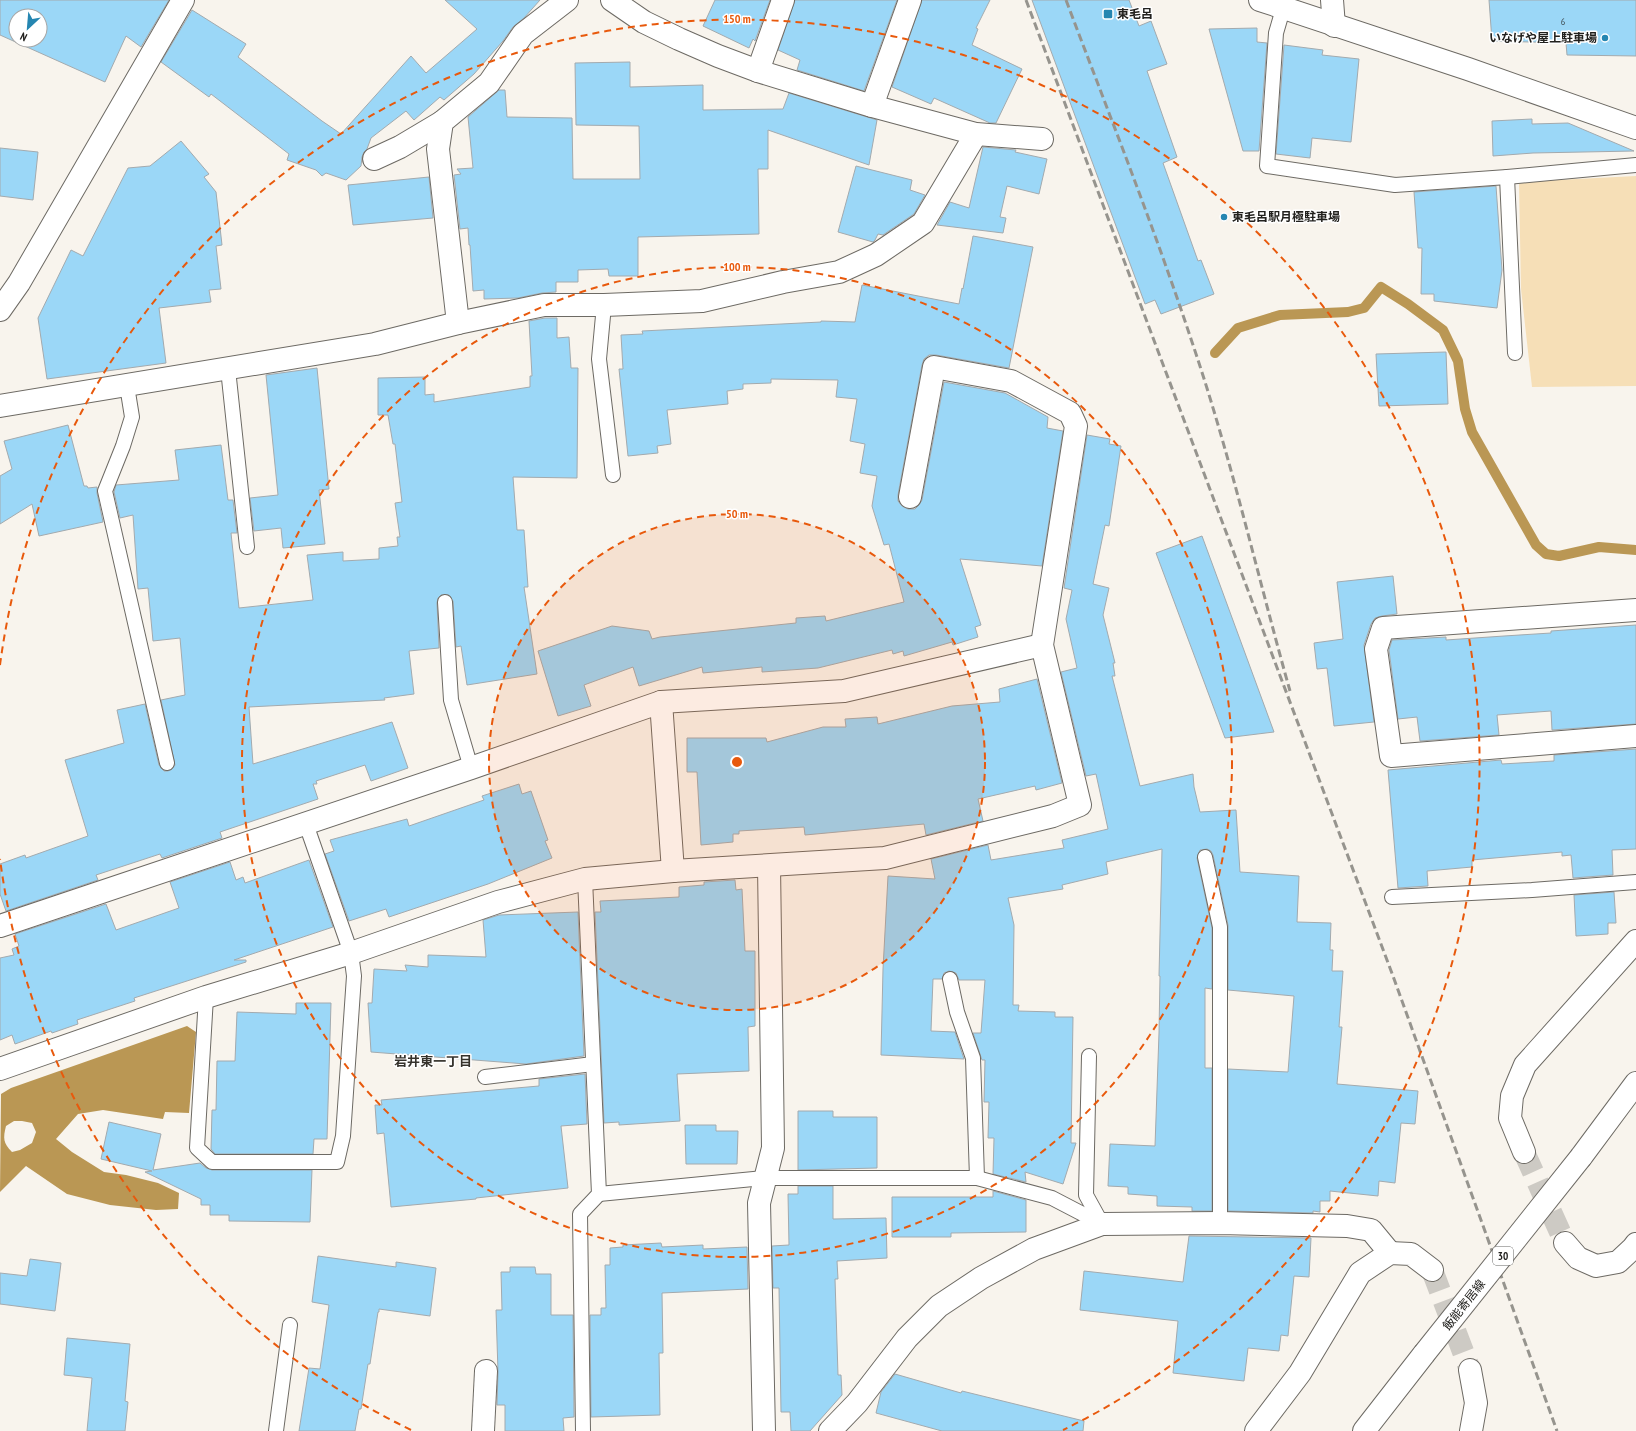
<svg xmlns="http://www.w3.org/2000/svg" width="1636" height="1431" viewBox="0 0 1636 1431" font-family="'PT Sans Narrow','Noto Sans JP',sans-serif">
<rect width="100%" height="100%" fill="#f8f4ed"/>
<path fill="#f6dfb7" d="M 1636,176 L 1636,386 L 1532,387 L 1521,289 L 1519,182 Z"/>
<path fill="#ba9754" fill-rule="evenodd" d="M 187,1026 L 196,1032 L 189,1113 L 165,1112 L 163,1119 L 103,1110 L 78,1114 L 56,1139 L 72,1152 L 104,1172 L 126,1175 L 158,1183 L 179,1193 L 178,1209 L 156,1210 L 110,1205 L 67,1194 L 26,1166 L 0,1192 L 1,1094 L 11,1088 ZM 14,1121 L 22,1121 L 32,1123 L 36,1132 L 32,1143 L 20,1150 L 12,1152 C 3,1143 3,1138 6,1126 Z"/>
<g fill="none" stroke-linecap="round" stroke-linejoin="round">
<path stroke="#ba9754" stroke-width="10" d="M 1215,353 L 1238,328 L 1280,315 L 1348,312 L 1364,308 L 1381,287 L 1408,304 L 1443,330 L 1458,361 L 1465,409 L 1472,432 L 1536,545 L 1546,554 L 1559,556 L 1599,547 L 1636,550"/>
</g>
<g fill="#9bd7f7" stroke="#a3aaae" fill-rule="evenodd">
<path d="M 0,0 L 169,0 L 141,47 L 126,36 L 105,82 L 0,35 ZM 16,16 L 40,16 L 40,40 L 16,40 Z"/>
<path d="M 445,0 L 540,0 L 524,18 L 513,27 L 503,41 L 474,74 L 444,100 L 440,97 L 414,120 L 406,111 L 371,138 L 367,149 L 364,152 L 362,157 L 361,166 L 346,180 L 326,173 L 322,176 L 316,170 L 287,160 L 289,154 L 211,94 L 209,97 L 161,62 L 192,10 L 246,44 L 238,57 L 322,121 L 341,134 L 411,56 L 426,73 L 477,29 Z"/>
<path d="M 715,0 L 770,0 L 755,41 L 753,39 L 749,48 L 703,26 Z"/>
<path d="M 795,0 L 897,0 L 864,91 L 797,70 L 800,60 L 778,50 Z"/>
<path d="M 922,0 L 990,0 L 976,28 L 978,29 L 972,45 L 1022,69 L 996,123 L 990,123 L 934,98 L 931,104 L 892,87 Z"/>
<path d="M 1032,0 L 1129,0 L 1139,26 L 1151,21 L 1167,64 L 1147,71 L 1177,157 L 1163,163 L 1198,261 L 1201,260 L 1214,294 L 1161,314 L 1155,300 L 1145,304 Z"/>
<path d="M 1489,0 L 1636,0 L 1636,56 L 1567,55 L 1566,43 L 1492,41 Z"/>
<path d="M 1257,28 L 1257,42 L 1267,43 L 1259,151 L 1243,151 L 1209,29 Z"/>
<path d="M 1284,45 L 1323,50 L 1322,55 L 1359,59 L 1351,142 L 1312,138 L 1310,158 L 1276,154 Z"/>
<path d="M 630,62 L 630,87 L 703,85 L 703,110 L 783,109 L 789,93 L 877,120 L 869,165 L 768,130 L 768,169 L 758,169 L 759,234 L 638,237 L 638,276 L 609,276 L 608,269 L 578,270 L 578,282 L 556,282 L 556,292 L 542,293 L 518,298 L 484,299 L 484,290 L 473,291 L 470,245 L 469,245 L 468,228 L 460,229 L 454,175 L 461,174 L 457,169 L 473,168 L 468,117 L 499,90 L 505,90 L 507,117 L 572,118 L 573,179 L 640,179 L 639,126 L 576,125 L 575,63 Z"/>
<path d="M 1532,119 L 1532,124 L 1568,123 L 1634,151 L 1533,153 L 1493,156 L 1492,121 Z"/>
<path d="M 181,141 L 209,174 L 204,177 L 216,192 L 222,245 L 216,246 L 221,289 L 209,290 L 211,302 L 159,308 L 166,363 L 47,379 L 38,318 L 71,250 L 83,256 L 128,168 L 150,166 Z"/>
<path d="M 983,147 L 1016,150 L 1015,152 L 1047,159 L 1039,194 L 1007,186 L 1000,217 L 1006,218 L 1003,233 L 937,225 L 950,202 L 969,208 Z"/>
<path d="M 0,148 L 38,152 L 33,200 L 0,196 Z"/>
<path d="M 856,166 L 912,180 L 910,190 L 925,195 L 914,214 L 883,235 L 878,234 L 875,240 L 873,242 L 838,232 Z"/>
<path d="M 429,177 L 433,218 L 353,225 L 348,185 Z"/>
<path d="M 1496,186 L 1502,270 L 1497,308 L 1434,301 L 1434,294 L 1421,294 L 1422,248 L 1418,248 L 1414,192 Z"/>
<path d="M 973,236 L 1033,247 L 1009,368 L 936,355 L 929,355 L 924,359 L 922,365 L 898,495 L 898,501 L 902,506 L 908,509 L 915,509 L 919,505 L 922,500 L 944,382 L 1005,393 L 1048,417 L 1047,428 L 1063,431 L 1042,566 L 960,559 L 981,625 L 975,627 L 978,637 L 953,645 L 952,642 L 904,656 L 903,651 L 893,654 L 892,650 L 818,668 L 762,672 L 762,667 L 703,673 L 702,667 L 639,686 L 633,667 L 584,685 L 591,706 L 558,716 L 538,651 L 612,626 L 649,631 L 652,639 L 660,637 L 796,623 L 796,618 L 825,616 L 826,621 L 904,602 L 889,544 L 884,545 L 872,506 L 877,476 L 860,473 L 865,444 L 850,441 L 857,399 L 836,397 L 838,380 L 771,379 L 771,383 L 743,384 L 743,389 L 727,391 L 728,404 L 667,410 L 671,444 L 657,446 L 658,453 L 628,456 L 619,369 L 623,369 L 621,335 L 643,334 L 642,331 L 821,322 L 821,321 L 855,322 L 862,285 L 959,304 L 962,288 L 963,289 Z"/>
<path d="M 545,318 L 557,318 L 557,338 L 569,337 L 571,368 L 578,368 L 577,478 L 513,477 L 517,530 L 524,530 L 528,587 L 524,587 L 537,674 L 467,685 L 461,646 L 456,647 L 453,601 L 449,595 L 441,595 L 438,598 L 437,603 L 439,648 L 409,651 L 414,694 L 384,698 L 385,700 L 249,707 L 253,764 L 392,722 L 408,768 L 371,781 L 365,765 L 316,781 L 317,784 L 313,784 L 318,799 L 220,832 L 222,838 L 162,858 L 160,854 L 96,875 L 98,880 L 6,911 L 0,894 L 0,864 L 25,855 L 26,858 L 88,836 L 65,760 L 124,743 L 117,710 L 145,704 L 159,765 L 164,771 L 168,771 L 172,769 L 175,765 L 161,700 L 185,695 L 180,638 L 153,641 L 148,588 L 138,589 L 133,515 L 120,518 L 114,492 L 116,485 L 179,480 L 175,450 L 221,445 L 228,500 L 233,500 L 237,533 L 231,533 L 239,608 L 313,600 L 307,555 L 343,552 L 343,561 L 379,559 L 379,548 L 398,546 L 397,537 L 400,537 L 395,503 L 402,502 L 395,444 L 393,444 L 388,415 L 378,415 L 378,378 L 425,377 L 425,395 L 434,394 L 434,402 L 530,387 L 530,376 L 532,376 L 529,321 Z"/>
<path d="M 1446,352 L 1448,404 L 1379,406 L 1376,354 Z"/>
<path d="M 317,368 L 329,489 L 319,490 L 325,544 L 283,548 L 281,528 L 254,531 L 250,498 L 278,495 L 266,375 Z"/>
<path d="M 68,425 L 84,486 L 87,486 L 88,488 L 97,487 L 97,493 L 103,522 L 39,536 L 32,504 L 0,524 L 0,476 L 12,469 L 4,441 Z"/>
<path d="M 1087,435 L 1110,439 L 1109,444 L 1121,446 L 1109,526 L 1105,525 L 1093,584 L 1109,588 L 1103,615 L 1115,663 L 1113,663 L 1115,676 L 1112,676 L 1140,786 L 1193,774 L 1194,787 L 1200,812 L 1236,810 L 1240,872 L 1299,876 L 1297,922 L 1331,923 L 1330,950 L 1333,950 L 1332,971 L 1343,971 L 1339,1027 L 1342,1027 L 1337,1084 L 1418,1091 L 1415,1124 L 1401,1123 L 1395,1183 L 1379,1181 L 1378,1196 L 1330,1191 L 1330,1201 L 1320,1201 L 1320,1212 L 1313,1211 L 1313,1213 L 1228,1211 L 1228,1069 L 1288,1072 L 1294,996 L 1228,990 L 1228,925 L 1213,855 L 1211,851 L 1207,849 L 1200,850 L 1197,858 L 1212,928 L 1212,989 L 1205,988 L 1205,1068 L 1212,1068 L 1212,1211 L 1192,1211 L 1192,1207 L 1157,1206 L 1157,1196 L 1128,1194 L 1128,1187 L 1108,1186 L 1110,1144 L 1155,1146 L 1159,1033 L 1160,976 L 1159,976 L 1162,849 L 1106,862 L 1108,874 L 1062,885 L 1063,889 L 1008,898 L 1014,925 L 1013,1005 L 1019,1005 L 1018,1011 L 1055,1012 L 1055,1017 L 1073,1017 L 1071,1143 L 1076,1143 L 1063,1184 L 1025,1172 L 1026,1182 L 993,1174 L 994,1138 L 988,1138 L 989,1102 L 984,1102 L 985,1060 L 982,1060 L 973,1033 L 981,1033 L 985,980 L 959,980 L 956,973 L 949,971 L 944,973 L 942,979 L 933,979 L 931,1031 L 955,1032 L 964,1059 L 881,1055 L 883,969 L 888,876 L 935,879 L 931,859 L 988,845 L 991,860 L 1064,848 L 1062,840 L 1108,829 L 1096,774 L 1086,776 L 1061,672 L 1077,668 L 1066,619 L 1072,590 L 1064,588 Z"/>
<path d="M 1202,536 L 1274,732 L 1225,738 L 1156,553 Z"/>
<path d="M 1393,576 L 1397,614 L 1382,616 L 1375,618 L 1371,624 L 1364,645 L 1374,722 L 1334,726 L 1327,668 L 1317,669 L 1314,643 L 1343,639 L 1337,582 Z"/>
<path d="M 1636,625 L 1636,724 L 1552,730 L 1551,711 L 1497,715 L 1499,735 L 1420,741 L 1417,717 L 1398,719 L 1389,650 L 1392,640 L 1446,637 L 1446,640 L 1504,636 L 1551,633 L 1551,631 Z"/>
<path d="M 1037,679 L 1062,783 L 1036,790 L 1035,786 L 978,799 L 983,821 L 926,835 L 924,824 L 805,835 L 804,827 L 739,831 L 739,834 L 733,834 L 733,842 L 701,845 L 697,772 L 687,772 L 687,738 L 766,738 L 767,742 L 823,727 L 846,727 L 845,719 L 877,717 L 878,724 L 952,706 L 1000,702 L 999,689 Z"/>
<path d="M 1636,749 L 1636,849 L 1612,850 L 1613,875 L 1573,878 L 1571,855 L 1562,856 L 1562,852 L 1472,860 L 1472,867 L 1427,871 L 1428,886 L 1398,888 L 1388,770 L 1501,760 L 1502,764 L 1554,761 L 1554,755 Z"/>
<path d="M 519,784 L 522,794 L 531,791 L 548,840 L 545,841 L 552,858 L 488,884 L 389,917 L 386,909 L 349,921 L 325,854 L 334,851 L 330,840 L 407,819 L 409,826 L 484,800 L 482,796 Z"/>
<path d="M 309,860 L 333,927 L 234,960 L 246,960 L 246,962 L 134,998 L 135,1001 L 77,1020 L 78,1024 L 52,1033 L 51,1031 L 15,1044 L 12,1035 L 0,1040 L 0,958 L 14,955 L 12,949 L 19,946 L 15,934 L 106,904 L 116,930 L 179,908 L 170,882 L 230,862 L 236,880 L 243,877 L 245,883 Z"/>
<path d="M 735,880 L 736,890 L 742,889 L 745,951 L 755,951 L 755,1026 L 748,1027 L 749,1071 L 677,1074 L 680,1121 L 619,1125 L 619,1122 L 604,1123 L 595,912 L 601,912 L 600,901 L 679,897 L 679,887 L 704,885 L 704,882 Z"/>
<path d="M 1614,892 L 1616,923 L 1608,923 L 1608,934 L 1576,936 L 1574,895 Z"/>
<path d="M 578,912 L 584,1056 L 526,1064 L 371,1052 L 368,1003 L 372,1003 L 374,969 L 407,971 L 405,965 L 428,967 L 428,955 L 486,957 L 483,920 L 499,915 Z"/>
<path d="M 296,1003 L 331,1003 L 327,1139 L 314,1139 L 313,1154 L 215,1154 L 211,1149 L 212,1110 L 216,1110 L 217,1061 L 235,1061 L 237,1012 L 296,1014 Z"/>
<path d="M 585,1074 L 587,1124 L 561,1126 L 568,1188 L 476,1198 L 476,1199 L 391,1207 L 384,1133 L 377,1134 L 375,1105 L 382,1105 L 381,1100 L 539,1086 L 539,1079 Z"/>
<path d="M 798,1111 L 833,1111 L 833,1117 L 877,1117 L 877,1168 L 798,1170 Z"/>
<path d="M 109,1122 L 161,1134 L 153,1170 L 200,1163 L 206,1168 L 212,1170 L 312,1170 L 310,1222 L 229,1221 L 229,1215 L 210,1215 L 210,1205 L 201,1205 L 201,1199 L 145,1172 L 152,1171 L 101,1159 Z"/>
<path d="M 685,1125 L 716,1125 L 716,1131 L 738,1131 L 737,1164 L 686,1164 Z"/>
<path d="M 798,1186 L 833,1186 L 833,1219 L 886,1218 L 887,1258 L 837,1261 L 838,1279 L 835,1279 L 838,1375 L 841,1375 L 842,1395 L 810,1431 L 791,1431 L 790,1412 L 781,1412 L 779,1288 L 773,1288 L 772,1246 L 789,1245 L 788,1194 L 798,1194 Z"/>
<path d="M 993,1191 L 1026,1200 L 1026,1232 L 951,1233 L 951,1237 L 892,1237 L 892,1197 L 993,1197 Z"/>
<path d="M 1189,1236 L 1311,1238 L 1309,1277 L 1294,1276 L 1288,1336 L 1281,1335 L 1279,1351 L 1248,1348 L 1244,1381 L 1173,1373 L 1178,1321 L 1080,1310 L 1084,1271 L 1183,1282 Z"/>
<path d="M 661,1243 L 662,1247 L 703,1245 L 703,1249 L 747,1247 L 748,1289 L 662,1293 L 663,1353 L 659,1353 L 660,1415 L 591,1417 L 590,1315 L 601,1315 L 601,1308 L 606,1308 L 605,1265 L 610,1265 L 610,1248 L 623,1247 L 623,1245 Z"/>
<path d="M 318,1256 L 396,1267 L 396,1262 L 436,1268 L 430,1316 L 379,1309 L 379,1312 L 378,1312 L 370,1364 L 368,1364 L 361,1409 L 359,1409 L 355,1431 L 299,1431 L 309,1368 L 320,1369 L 329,1305 L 312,1302 Z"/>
<path d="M 30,1259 L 61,1263 L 55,1311 L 0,1304 L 0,1273 L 27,1276 Z"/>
<path d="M 510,1267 L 535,1267 L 536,1274 L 551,1274 L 551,1315 L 573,1315 L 574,1417 L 563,1418 L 564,1431 L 505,1431 L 505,1405 L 497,1405 L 498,1372 L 496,1310 L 502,1310 L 501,1272 L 510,1272 Z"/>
<path d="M 67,1338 L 130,1344 L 125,1401 L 128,1402 L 125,1431 L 87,1431 L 92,1378 L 64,1375 Z"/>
<path d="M 895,1374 L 961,1393 L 962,1391 L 1084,1421 L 1083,1431 L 942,1431 L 876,1413 L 881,1392 Z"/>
</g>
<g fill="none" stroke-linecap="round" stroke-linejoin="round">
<g stroke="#cdcac4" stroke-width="22" stroke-dasharray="22 11" stroke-linecap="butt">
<path d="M 1524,1152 L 1565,1243"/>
<path d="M 1432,1270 L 1470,1370"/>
</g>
<defs>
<g id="lane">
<path d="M 1283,9 L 1276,33 L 1267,166 L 1395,185 L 1507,177 L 1636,165"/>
<path d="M 1507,177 L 1515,353"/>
<path d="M 604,305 L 599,359 L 613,475"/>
<path d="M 228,369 L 247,547"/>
<path d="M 127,386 L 132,417 L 123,446 L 105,491 L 167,763"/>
<path d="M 445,602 L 451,700 L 471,768"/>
<path d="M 1205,857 L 1220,927 L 1220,1223"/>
<path d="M 1392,897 L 1532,890 L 1636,882"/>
<path d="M 950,979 L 957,1012 L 973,1058 L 977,1178"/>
<path d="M 206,997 L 197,1148 L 212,1162 L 337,1162 L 343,1136 L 354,976 L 351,953 L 306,824"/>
<path d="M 1089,1056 L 1086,1195 L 1102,1224"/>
<path d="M 485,1077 L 593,1064"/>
<path d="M 599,1194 L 764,1178 L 977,1178 L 1052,1198 L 1102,1224"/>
<path d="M 276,1431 L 290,1325"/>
<path d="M 583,1431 L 580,1214 L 599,1194 L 585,879"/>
</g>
<g id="street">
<path d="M 612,0 L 644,22 L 679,39 L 718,56 L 758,71 L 872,106 L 976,134 L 1042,139"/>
<path d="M 1332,0 L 1334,26"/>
<path d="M 758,71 L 783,0"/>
<path d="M 872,106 L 910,0"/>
<path d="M 374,159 L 400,147 L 442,122"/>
<path d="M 458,323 L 438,149 L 442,122 L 489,83 L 523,34 L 567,0"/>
<path d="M 0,406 L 375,344 L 458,323 L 544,305 L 604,305 L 702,301 L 783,282 L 839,272 L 876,255 L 923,223 L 976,134"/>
<path d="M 1636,610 L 1383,628 L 1376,649 L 1391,756 L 1636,736"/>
<path d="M 661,702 L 673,871"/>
<path d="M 0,926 L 471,768 L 661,702 L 844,691 L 1042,645"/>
<path d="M 0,1069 L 206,997 L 351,953 L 498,902 L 585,879 L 673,871 L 885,858 L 1053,816 L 1080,805 L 1042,645 L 1076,426 L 1070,413 L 1011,381 L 934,367 L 910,497"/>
<path d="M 1524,1152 L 1510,1118 L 1512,1096 L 1525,1065 L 1636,941"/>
<path d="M 1565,1243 L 1578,1258 L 1596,1266 L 1618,1262 L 1633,1248 L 1636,1244"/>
<path d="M 1470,1370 L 1476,1403 L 1471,1431"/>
<path d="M 483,1431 L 486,1371"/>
<path d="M 764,1431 L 759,1203 L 773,1148 L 769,866"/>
<path d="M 830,1431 L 857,1403 L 907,1338 L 939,1306 L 981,1278 L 1034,1249 L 1102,1224 L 1220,1223 L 1347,1226 L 1371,1230 L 1390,1253"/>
<path d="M 1256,1431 L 1300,1373 L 1360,1273 L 1390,1253 L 1411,1254 L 1432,1270"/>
</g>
<g id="secondary">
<path d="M 1260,0 L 1468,69 L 1636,128"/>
<path d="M 0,310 L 19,283 L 183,0"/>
</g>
<g id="primary">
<path d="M 1581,1157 L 1636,1083"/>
<path d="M 1364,1431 L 1424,1354"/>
</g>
</defs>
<use href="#lane" stroke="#6d6a64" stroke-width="16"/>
<use href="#street" stroke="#6d6a64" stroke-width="24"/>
<use href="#secondary" stroke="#6d6a64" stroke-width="24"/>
<use href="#primary" stroke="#6d6a64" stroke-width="24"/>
<use href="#lane" stroke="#fff" stroke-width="14"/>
<use href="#street" stroke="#fff" stroke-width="22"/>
<use href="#secondary" stroke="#fff" stroke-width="22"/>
<use href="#primary" stroke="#fff" stroke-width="22"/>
<g stroke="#96948e" stroke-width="3" stroke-dasharray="8 4" stroke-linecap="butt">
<path d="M 1026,0 L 1393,976 L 1557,1431"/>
<path d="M 1066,0 C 1109,114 1154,227 1192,342 C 1231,457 1257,574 1290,691"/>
</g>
<defs>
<path id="primary-bridge" d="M 1424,1354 L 1581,1157"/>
</defs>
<use href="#primary-bridge" stroke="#6d6a64" stroke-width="24" stroke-linecap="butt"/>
<use href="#primary-bridge" stroke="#fff" stroke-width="22"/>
</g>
<circle cx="737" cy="762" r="248" fill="#e8590c" fill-opacity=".12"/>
<g fill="none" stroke="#e8590c" stroke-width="2" stroke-dasharray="7 5">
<circle cx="737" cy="762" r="248"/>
<circle cx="737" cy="762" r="495"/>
<path d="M411 1430A743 743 0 0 1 0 859M0 665A743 743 0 1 1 1063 1430"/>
</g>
<g fill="#2586b1" stroke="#fff" stroke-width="1.5">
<rect x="1103" y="9" width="10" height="10" rx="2"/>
<circle cx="1605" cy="38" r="4"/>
<circle cx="1224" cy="217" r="4"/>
</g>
<g text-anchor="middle" stroke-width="3" stroke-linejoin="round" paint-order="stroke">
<g font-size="10" fill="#404e54">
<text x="1563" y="25">6</text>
</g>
<rect fill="#fff" stroke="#646462" stroke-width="1" x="1493" y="1247" width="20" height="18" rx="3"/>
<g font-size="11" font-weight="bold" fill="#22211e">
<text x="1503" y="1260">30</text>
</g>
<g font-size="12" font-weight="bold" fill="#22211e" stroke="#fff" text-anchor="start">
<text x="1117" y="18">東毛呂</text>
<text x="1597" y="42" text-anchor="end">いなげや屋上駐車場</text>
<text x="1232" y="221">東毛呂駅月極駐車場</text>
</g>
<g font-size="12" fill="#22211e" stroke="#fff">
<text transform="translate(1464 1305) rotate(-52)" y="4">飯能寄居線</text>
</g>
<g font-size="13" font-weight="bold" fill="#36332d" stroke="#fff">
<text x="433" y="1066">岩井東一丁目</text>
</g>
</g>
<circle cx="737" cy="762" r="6" fill="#e8590c" stroke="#fff" stroke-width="2"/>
<g font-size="12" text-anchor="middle" font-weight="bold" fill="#e8590c" stroke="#fff" stroke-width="3" stroke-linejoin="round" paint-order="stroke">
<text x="737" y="23">150 m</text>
<text x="737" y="271">100 m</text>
<text x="737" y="518">50 m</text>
</g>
<g transform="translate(28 28) rotate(206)"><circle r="19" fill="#ffffff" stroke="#a7a6a5"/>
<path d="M0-3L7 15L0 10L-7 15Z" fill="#2586b1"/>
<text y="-6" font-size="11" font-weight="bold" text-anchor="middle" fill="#22211e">N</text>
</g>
</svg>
